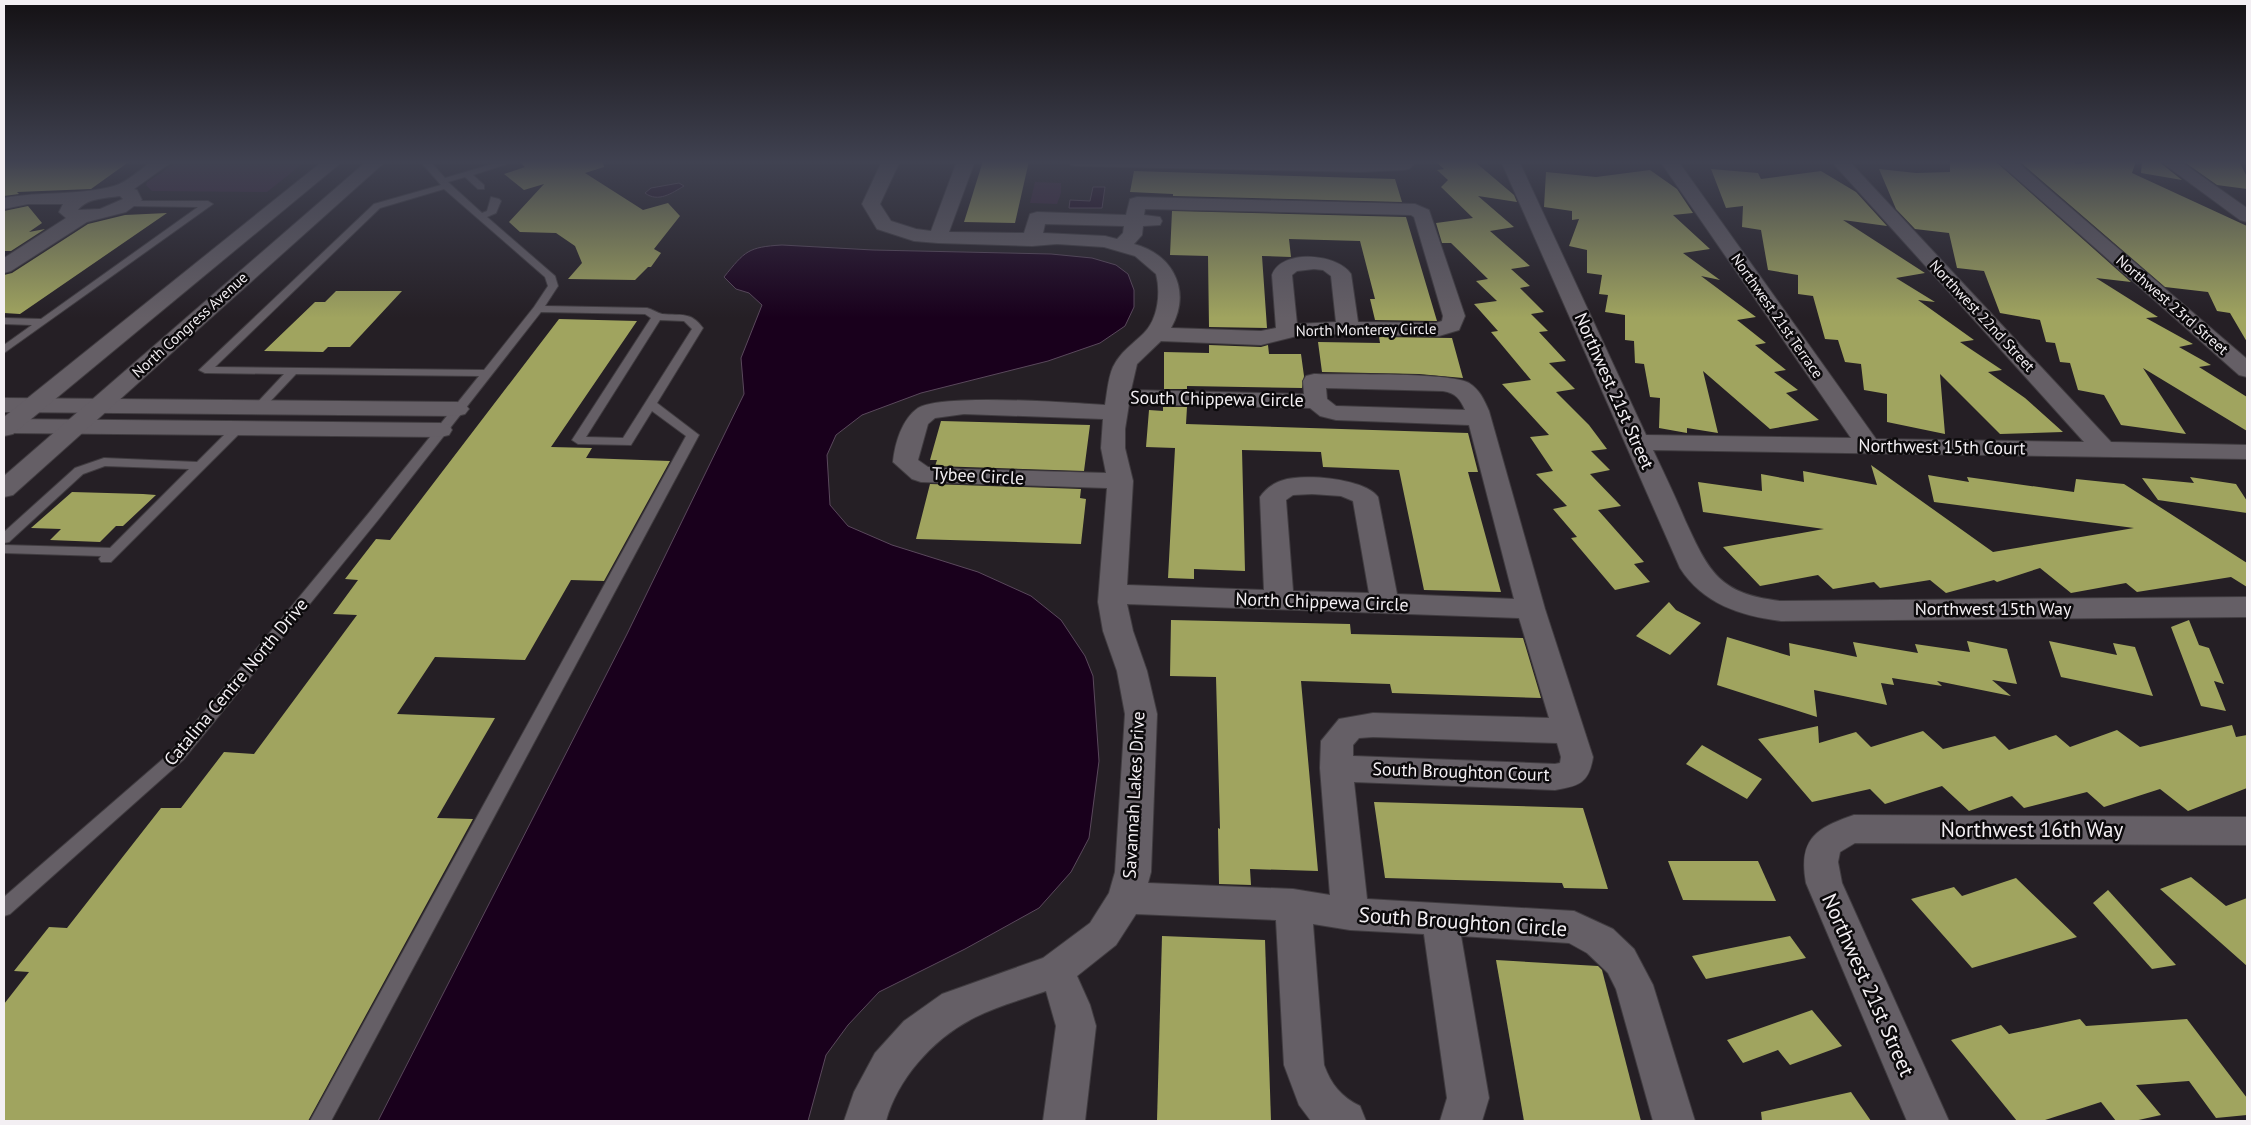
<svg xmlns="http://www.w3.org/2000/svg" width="2251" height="1125" viewBox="0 0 2251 1125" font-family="'PT Sans',sans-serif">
<rect width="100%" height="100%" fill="#251f25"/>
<g fill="#3c213e">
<path d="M 179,161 L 306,161 L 267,192 L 152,191 L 146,185 L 147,182 Z"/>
<path d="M 1035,182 L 1061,183 L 1061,193 L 1057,204 L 1030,203 Z"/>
</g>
<g fill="#19001c" stroke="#5a485c">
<path d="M 679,183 L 684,186 C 672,193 658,203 645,193 L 651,188 Z"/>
<path d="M 1093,187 L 1105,187 L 1102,208 L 1069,208 L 1070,200 L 1090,201 Z"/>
<path d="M 782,245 L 873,250 L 1051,254 L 1092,258 L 1116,265 L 1128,274 L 1134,290 L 1134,307 L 1125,326 L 1100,343 L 1048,361 L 921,393 L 862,415 L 836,435 L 827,455 L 830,505 L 848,526 L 892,545 L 978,572 L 1031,596 L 1061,620 L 1085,656 L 1093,676 L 1099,761 L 1089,838 L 1071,872 L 1039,908 L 965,949 L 879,992 L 848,1025 L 826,1055 L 808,1121 L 378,1121 L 627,634 L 744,394 L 741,358 L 762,305 L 749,293 L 736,289 L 724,277 C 745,251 748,247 782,245 Z"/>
</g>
<g fill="#a0a45f">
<path d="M 4,161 L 130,161 L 91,189 L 17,192 L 19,194 L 4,196 Z"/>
<path d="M 519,161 L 603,161 L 604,167 L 585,173 L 643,210 L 668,203 L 680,216 L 654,249 L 661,253 L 651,267 L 648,267 L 635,280 L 568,279 L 582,263 L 575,246 L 556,233 L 520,232 L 509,222 L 544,184 L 524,190 L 504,174 L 525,167 Z"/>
<path d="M 983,161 L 1029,161 L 1015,223 L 964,222 Z"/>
<path d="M 1435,161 L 1474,161 L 1514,195 L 1517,202 L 1478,196 L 1514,227 L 1490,231 L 1530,266 L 1511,269 L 1530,286 L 1520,288 L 1544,312 L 1531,314 L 1548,331 L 1539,332 L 1566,361 L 1549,363 L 1575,389 L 1556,392 L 1589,425 L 1607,449 L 1591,451 L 1610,470 L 1590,474 L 1621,506 L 1598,510 L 1644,562 L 1634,564 L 1650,582 L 1615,590 L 1571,538 L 1577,537 L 1553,509 L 1567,506 L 1536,474 L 1553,471 L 1530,437 L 1549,435 L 1502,384 L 1531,380 L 1491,332 L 1498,331 L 1474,304 L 1497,301 L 1476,281 L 1488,279 L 1451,243 L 1442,243 L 1436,223 L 1473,218 L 1441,187 L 1448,180 L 1437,170 L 1444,169 Z"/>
<path d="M 1950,161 L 1995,161 L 2131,282 L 2096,278 L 2158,317 L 2146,318 L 2193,344 L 2179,347 L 2211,365 L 2199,367 L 2247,397 L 2247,431 L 2143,368 L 2186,434 L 2121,425 L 2104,395 L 2078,390 L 2070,363 L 2060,362 L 2055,343 L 2046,342 L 2040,320 L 2000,313 L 1984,271 L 1957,268 L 1949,233 L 1915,229 L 1896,209 L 1879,169 L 1916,173 L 1950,172 Z"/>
<path d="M 2019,161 L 2073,161 L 2076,164 L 2101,161 L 2136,161 L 2132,173 L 2247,226 L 2247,342 L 2230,313 L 2217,311 L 2208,292 L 2165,287 Z"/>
<path d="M 2142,161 L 2158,161 L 2182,180 L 2141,173 Z"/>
<path d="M 2183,161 L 2239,161 L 2247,177 L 2247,189 L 2217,185 Z"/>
<path d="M 1711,169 L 1758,173 L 1761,179 L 1821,171 L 1856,192 L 1887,226 L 1843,220 L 1925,273 L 1896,278 L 1935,302 L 1918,300 L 1974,340 L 1960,342 L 2002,370 L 1988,372 L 2025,398 L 2063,432 L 2000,434 L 1940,374 L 1945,434 L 1887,422 L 1887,394 L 1864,390 L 1861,364 L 1845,362 L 1838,340 L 1825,339 L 1813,296 L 1798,294 L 1798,275 L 1768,270 L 1761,230 L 1742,227 L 1743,206 L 1726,208 Z"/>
<path d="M 1650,170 L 1677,189 L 1693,213 L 1673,215 L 1710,249 L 1683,253 L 1720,280 L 1701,276 L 1756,317 L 1737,320 L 1766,343 L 1755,345 L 1786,370 L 1774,372 L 1798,390 L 1786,393 L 1819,420 L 1770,429 L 1703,371 L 1718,433 L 1687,428 L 1687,433 L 1659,428 L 1660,398 L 1650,397 L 1644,364 L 1635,363 L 1634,341 L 1625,340 L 1625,315 L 1605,312 L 1608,295 L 1599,294 L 1602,275 L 1587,273 L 1587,250 L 1569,246 L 1579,219 L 1572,220 L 1572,211 L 1544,207 L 1546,172 L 1596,177 Z"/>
<path d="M 1134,171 L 1395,179 L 1402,202 L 1173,196 L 1173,194 L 1130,192 Z"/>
<path d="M 28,206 L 42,223 L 29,232 L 45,229 L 11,251 L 4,251 L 4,211 Z"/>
<path d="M 1172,211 L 1406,217 L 1437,321 L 1375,320 L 1370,299 L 1375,299 L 1360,241 L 1289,239 L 1291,257 L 1262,256 L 1267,328 L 1209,327 L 1208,256 L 1170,255 Z"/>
<path d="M 167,213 L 20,314 L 4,313 L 4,275 L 12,273 L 88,224 L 125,215 Z"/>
<path d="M 336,291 L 402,291 L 350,347 L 328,347 L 323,352 L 264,351 L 315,302 L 325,302 Z"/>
<path d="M 559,319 L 637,321 L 551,447 L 592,448 L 586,458 L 670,461 L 604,581 L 571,580 L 525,660 L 435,657 L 397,714 L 495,718 L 437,818 L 473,819 L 308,1121 L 4,1121 L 4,1004 L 29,972 L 14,971 L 49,927 L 67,928 L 161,808 L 181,808 L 224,752 L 254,754 L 357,615 L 333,614 L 358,580 L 345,579 L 376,539 L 390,540 Z"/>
<path d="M 1379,337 L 1452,338 L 1463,378 L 1419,374 L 1322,372 L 1318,342 L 1380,343 Z"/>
<path d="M 1209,345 L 1261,347 L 1268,345 L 1269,354 L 1301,354 L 1304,376 L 1302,388 L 1187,386 L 1187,389 L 1164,389 L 1164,352 L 1209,353 Z"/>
<path d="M 1163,407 L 1187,407 L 1186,424 L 1468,433 L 1478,472 L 1468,472 L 1501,592 L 1424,590 L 1399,470 L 1323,467 L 1321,452 L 1242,450 L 1245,571 L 1194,569 L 1194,579 L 1168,578 L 1175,448 L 1146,447 L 1149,410 L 1163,411 Z"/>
<path d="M 941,421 L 1090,425 L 1084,471 L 935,466 L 937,460 L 930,460 Z"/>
<path d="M 1871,465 L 1993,552 L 2134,528 L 1934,502 L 1928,475 L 1969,482 L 1967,477 L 2074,492 L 2076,479 L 2124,484 L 2247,563 L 2247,587 L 2231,577 L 2137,592 L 2126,583 L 2071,593 L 2040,568 L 1997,582 L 1994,580 L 1946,593 L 1930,580 L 1880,588 L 1874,582 L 1833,589 L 1818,575 L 1760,586 L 1723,547 L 1824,529 L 1703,512 L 1698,482 L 1762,491 L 1761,474 L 1804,482 L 1803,471 L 1877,485 Z"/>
<path d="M 2190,477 L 2236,484 L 2247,501 L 2247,513 L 2158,500 L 2142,478 L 2194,483 Z"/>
<path d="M 930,484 L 1081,489 L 1080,498 L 1086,499 L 1081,544 L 916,539 Z"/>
<path d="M 72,492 L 143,494 L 156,495 L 123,526 L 116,526 L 100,542 L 50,540 L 61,529 L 31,528 Z"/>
<path d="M 1669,602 L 1676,610 L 1701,623 L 1670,655 L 1636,636 Z"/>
<path d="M 1171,620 L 1350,624 L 1351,634 L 1523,638 L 1541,698 L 1392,693 L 1390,684 L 1301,681 L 1318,871 L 1250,869 L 1251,885 L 1219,884 L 1218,828 L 1220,829 L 1216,677 L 1170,676 Z"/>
<path d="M 2189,620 L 2199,645 L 2209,648 L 2224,684 L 2214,681 L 2226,711 L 2201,706 L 2171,627 Z"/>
<path d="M 1727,637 L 1790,656 L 1789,643 L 1857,657 L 1853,642 L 1918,653 L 1915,644 L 1970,652 L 1967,641 L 2007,649 L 2017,684 L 1992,680 L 2011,696 L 1937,681 L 1942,686 L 1892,678 L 1894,685 L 1881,683 L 1887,705 L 1814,690 L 1817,717 L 1717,685 Z"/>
<path d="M 2049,641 L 2117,655 L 2113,643 L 2135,647 L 2153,696 L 2061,677 Z"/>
<path d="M 2232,725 L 2236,737 L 2247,735 L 2247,788 L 2188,811 L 2160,789 L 2104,807 L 2087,792 L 2024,808 L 2012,796 L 1969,811 L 1942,786 L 1885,804 L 1870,789 L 1812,802 L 1758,739 L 1818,726 L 1819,743 L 1856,732 L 1871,747 L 1923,731 L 1943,749 L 1995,736 L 2009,750 L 2056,735 L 2070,747 L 2117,730 L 2140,747 Z"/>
<path d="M 1702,745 L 1762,779 L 1747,799 L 1686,764 Z"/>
<path d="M 1374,802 L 1583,808 L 1608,889 L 1564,888 L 1562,883 L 1385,878 Z"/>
<path d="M 1668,861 L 1758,861 L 1776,901 L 1683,900 Z"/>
<path d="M 2191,877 L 2226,906 L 2247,898 L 2247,966 L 2160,889 Z"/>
<path d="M 2016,878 L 2077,937 L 1972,968 L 1911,899 L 1954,887 L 1962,896 Z"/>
<path d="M 2108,890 L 2176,965 L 2152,969 L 2093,903 Z"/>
<path d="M 1162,936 L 1265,940 L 1271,1121 L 1157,1121 Z"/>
<path d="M 1790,936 L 1806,958 L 1706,979 L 1692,956 Z"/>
<path d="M 1496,960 L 1598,966 L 1602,970 L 1641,1121 L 1524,1121 Z"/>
<path d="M 1812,1010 L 1842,1046 L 1790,1065 L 1778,1050 L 1743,1063 L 1727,1040 Z"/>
<path d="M 2080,1019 L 2086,1026 L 2187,1019 L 2247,1098 L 2247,1115 L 2216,1118 L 2189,1081 L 2136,1085 L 2161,1115 L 2134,1121 L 2116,1121 L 2101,1102 L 2042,1121 L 2017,1121 L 1951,1040 L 2001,1025 L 2009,1034 Z"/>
<path d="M 1851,1092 L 1871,1121 L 1762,1121 L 1761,1112 Z"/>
</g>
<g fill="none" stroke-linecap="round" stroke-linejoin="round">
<defs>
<g id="service">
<path d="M 420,161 L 430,161 L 445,178 L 503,161 L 516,161 L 473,175 L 484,185 L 484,189 L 478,189 L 465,177 L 448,182 L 482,213 L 487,211 L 491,197 L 499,199 L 501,201 L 496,213 L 487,217 L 555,276 L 558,286 L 545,306 L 647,308 C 652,309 657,313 662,314 C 682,316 690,311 703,328 L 657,403 L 699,435 L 331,1121 L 310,1121 L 686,436 L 652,411 L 631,445 L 578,444 L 572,440 L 651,318 L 645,314 L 541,312 L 378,520 L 183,760 L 10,914 L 4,916 L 4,897 L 171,752 L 368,514 L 479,376 L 296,374 L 264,408 L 260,410 L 254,406 L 284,374 L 205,373 L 199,370 L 374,204 L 441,185 ZM 444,189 L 545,277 L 548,286 L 534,307 L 484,370 L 215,367 L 380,208 ZM 660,320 L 684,321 L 692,329 L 623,438 L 586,437 Z"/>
<path d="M 126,201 L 208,201 L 213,204 L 4,353 L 4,345 L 32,325 L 4,324 L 4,318 L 41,319 L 198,207 L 129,206 L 124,203 Z"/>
<path d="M 239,423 L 243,424 L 245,427 L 243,430 L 111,562 L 101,562 L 99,559 L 101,556 L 4,553 L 4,545 L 110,548 L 189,469 L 105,466 L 83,474 L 9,542 L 4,543 L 4,532 L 75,468 L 104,458 L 197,462 L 235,424 Z"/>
</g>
<g id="minor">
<path d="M 153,161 L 173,161 L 134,189 L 137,190 L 142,200 L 126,212 L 87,222 L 11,271 L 4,273 L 4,258 L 66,218 L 59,212 L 63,204 L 28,204 L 4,209 L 4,198 C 41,191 78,196 114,186 C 127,183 141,168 153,161 ZM 120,196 L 123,199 L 100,209 L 78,210 C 87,198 106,198 120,196 Z"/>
<path d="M 882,161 L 900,161 L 880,204 L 891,221 L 916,229 L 931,231 L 957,161 L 975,161 L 949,232 L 1024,233 L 1030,214 L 1037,212 L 1126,215 L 1130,199 L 1137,197 L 1415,204 L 1429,210 L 1465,316 L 1459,330 L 1439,336 L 1320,334 L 1297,336 L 1261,345 L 1161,341 L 1137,364 L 1131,390 L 1304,394 L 1303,381 L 1306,376 L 1314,374 C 1343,375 1449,372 1469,383 C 1480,390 1484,400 1489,411 L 1545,609 L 1593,757 C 1589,783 1579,786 1555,790 L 1354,782 L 1367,899 L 1574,911 L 1613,929 L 1634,949 L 1653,985 L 1695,1121 L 1653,1121 L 1616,989 L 1608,973 L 1587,953 L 1569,943 L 1461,936 L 1489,1098 L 1482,1121 L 1440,1121 L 1447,1098 L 1424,934 L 1350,930 L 1313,924 L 1324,1065 C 1331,1084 1341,1097 1360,1106 L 1366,1121 L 1311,1121 L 1299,1105 L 1284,1065 L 1276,920 L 1136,914 L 1116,945 L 1077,976 L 1090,1005 L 1096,1026 L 1085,1121 L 1043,1121 L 1056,1026 L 1046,991 C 1021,1000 993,1007 970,1020 C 932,1040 897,1080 886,1121 L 844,1121 L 854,1092 L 875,1053 L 904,1021 L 942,994 L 1043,958 L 1090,923 L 1109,893 L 1115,872 L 1125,714 L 1117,671 L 1103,631 L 1098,602 L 1107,488 L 921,482 L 912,479 L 893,462 C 895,443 902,419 918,408 C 942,393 1071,403 1105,405 C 1107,394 1108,378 1113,367 C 1120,352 1133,344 1144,333 C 1158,319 1161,293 1156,274 L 1135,256 L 1104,247 L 1057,244 L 1032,246 L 938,243 L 914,241 L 877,229 L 862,204 ZM 1145,209 L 1411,215 L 1414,217 L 1443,316 L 1442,321 L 1436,323 L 1358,322 L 1351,274 C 1337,253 1281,249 1272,275 L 1276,328 L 1261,331 L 1171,328 C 1192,291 1173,254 1134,244 L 1142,235 L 1143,226 L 1160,225 L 1162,221 L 1160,217 L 1144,215 ZM 1045,224 L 1124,226 L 1123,233 L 1117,239 L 1105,236 L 1043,233 ZM 1314,269 L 1323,270 L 1331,276 L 1336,322 L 1297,324 L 1292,275 L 1297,271 ZM 1326,388 L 1443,391 C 1456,393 1460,399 1465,410 L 1336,406 L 1327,399 ZM 1129,404 L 1310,408 L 1320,416 L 1336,420 L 1469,425 L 1514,599 L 1397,594 L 1378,497 C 1365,478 1298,472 1278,482 C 1271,485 1264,491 1260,497 L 1264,590 L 1127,585 L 1133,481 L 1125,448 L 1125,429 ZM 964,414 L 1103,419 L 1101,448 L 1106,473 L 960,469 L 928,467 L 918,460 L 928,424 L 935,418 ZM 1312,494 L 1341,496 L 1353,501 L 1369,593 L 1293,591 L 1286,500 L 1293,495 ZM 1127,604 L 1519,618 L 1549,718 L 1373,713 L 1339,719 L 1321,741 L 1320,768 L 1330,895 L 1293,889 L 1148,883 L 1151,872 L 1157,714 L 1147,671 L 1133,631 ZM 1373,737 L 1557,743 L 1561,757 L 1560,763 L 1555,764 L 1353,756 L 1353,745 L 1359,738 Z"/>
<path d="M 1067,161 L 1417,161 L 1409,169 L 1403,170 L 1361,172 L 1076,166 L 1070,165 Z"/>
<path d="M 1501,161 L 1519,161 L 1646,435 L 1851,438 L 1660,161 L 1678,161 L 1876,439 L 2084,442 L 1831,161 L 1849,161 L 2111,442 L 2247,445 L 2247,459 L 1653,450 C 1664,473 1675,496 1685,520 C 1709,572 1719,594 1781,601 L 2247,597 L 2247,617 L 1781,621 C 1741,616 1703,604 1680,568 Z"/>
<path d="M 1997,161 L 2016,161 L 2247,359 L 2247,377 L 2239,375 Z"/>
<path d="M 2160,161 L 2180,161 L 2247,208 L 2247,222 L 2240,220 Z"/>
<path d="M 4,398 L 457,402 L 465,404 L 469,409 L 465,414 L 457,416 L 4,412 Z"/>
<path d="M 4,419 L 440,423 L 449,425 L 452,430 L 449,435 L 440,437 L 4,433 Z"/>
<path d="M 1854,815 L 2247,817 L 2247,845 L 1855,843 L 1840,852 L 1838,862 L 1842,883 L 1949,1121 L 1907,1121 L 1806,883 C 1798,839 1816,828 1854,815 Z"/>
</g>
<g id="secondary">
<path d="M 323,161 L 343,161 L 13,434 L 4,436 L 4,417 Z"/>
<path d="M 367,161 L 386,161 L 13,495 L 4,497 L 4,476 Z"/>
</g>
</defs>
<use href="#service" stroke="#403c40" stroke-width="2"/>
<use href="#minor" stroke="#403c40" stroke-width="2"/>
<use href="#secondary" stroke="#403c40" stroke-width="2"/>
<use href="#service" fill="#655f66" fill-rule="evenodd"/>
<use href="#minor" fill="#655f66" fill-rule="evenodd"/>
<use href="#secondary" fill="#655f66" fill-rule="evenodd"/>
</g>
<linearGradient id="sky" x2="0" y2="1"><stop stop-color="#141114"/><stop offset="0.51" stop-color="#404251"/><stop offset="1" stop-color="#404251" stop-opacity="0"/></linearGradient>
<rect width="2251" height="318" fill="url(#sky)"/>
<g text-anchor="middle" stroke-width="5" stroke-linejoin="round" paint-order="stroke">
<g font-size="15" fill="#f3eff3" stroke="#0c0a0c">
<text transform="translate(2172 305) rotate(41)" y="5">Northwest 23rd Street</text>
<text transform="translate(1777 316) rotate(55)" y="5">Northwest 21st Terrace</text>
<text transform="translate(1982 316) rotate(47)" y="5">Northwest 22nd Street</text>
<text transform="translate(190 325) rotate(-42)" y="5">North Congress Avenue</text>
<text transform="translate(1366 330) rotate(-1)" y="5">North Monterey Circle</text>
</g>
<g font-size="18" fill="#f3eff3" stroke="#0c0a0c">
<text transform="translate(1614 391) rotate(66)" y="6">Northwest 21st Street</text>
<text transform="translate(1217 399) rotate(1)" y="6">South Chippewa Circle</text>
<text transform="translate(1942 447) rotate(1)" y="6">Northwest 15th Court</text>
<text transform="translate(978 476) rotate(3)" y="6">Tybee Circle</text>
<text transform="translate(1322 602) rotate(2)" y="6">North Chippewa Circle</text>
<text x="1993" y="615">Northwest 15th Way</text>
<text transform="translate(236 682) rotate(-50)" y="6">Catalina Centre North Drive</text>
<text transform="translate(1461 772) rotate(2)" y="6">South Broughton Court</text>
<text transform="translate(1134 795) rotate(-87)" y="6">Savannah Lakes Drive</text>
</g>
<g font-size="21" fill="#f3eff3" stroke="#0c0a0c">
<text x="2032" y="837">Northwest 16th Way</text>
<text transform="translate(1463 922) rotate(4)" y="7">South Broughton Circle</text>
<text transform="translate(1868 985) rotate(66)" y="7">Northwest 21st Street</text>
</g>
</g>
<rect width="2251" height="1125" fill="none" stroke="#f3eff3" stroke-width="10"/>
</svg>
